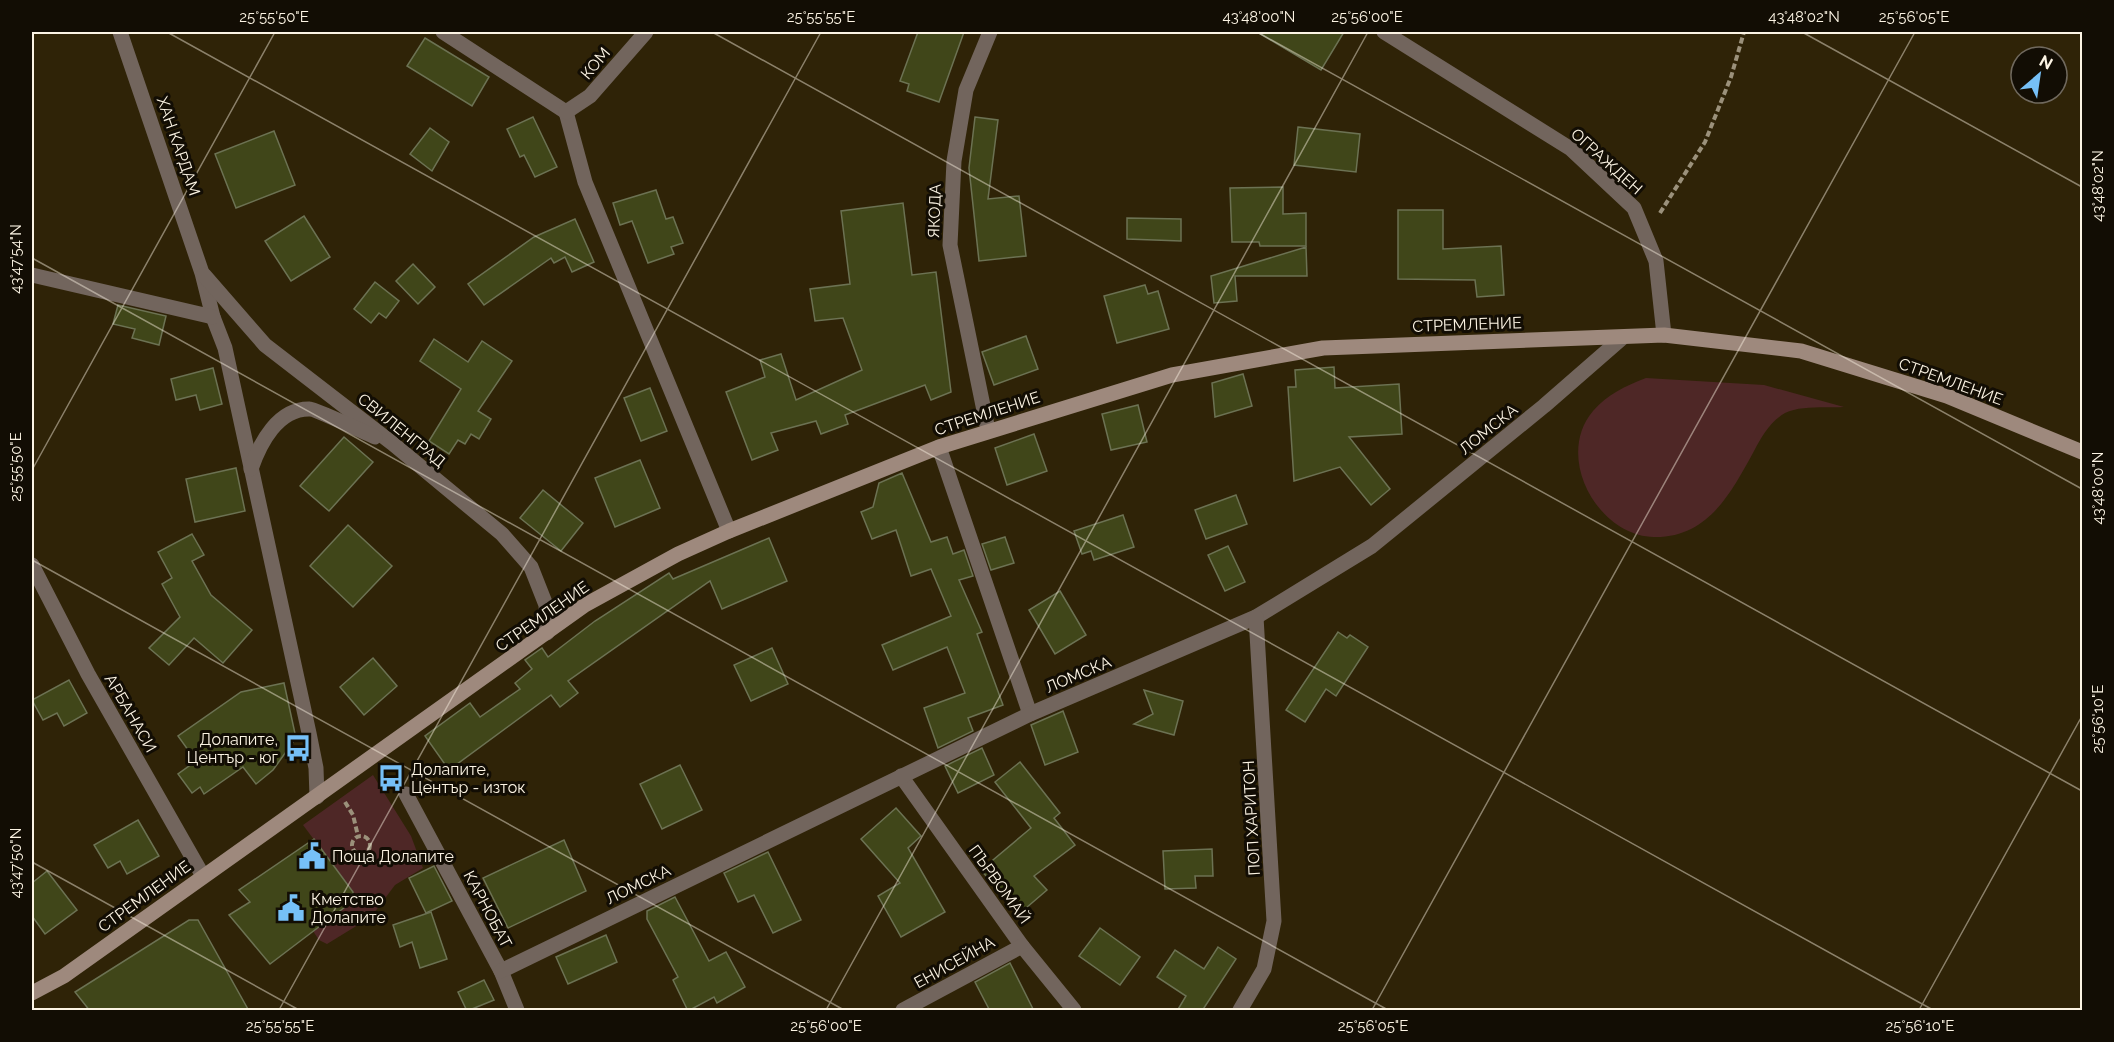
<svg xmlns="http://www.w3.org/2000/svg" width="2114" height="1042" viewBox="0 0 2114 1042" font-family="Raleway,sans-serif">
<rect width="100%" height="100%" fill="#2f2307"/>
<g fill="#4e2726">
<path d="M 1646,378 L 1764,385 L 1844,407 C 1827,408 1801,405 1785,413 C 1770,422 1762,436 1754,451 C 1731,493 1708,538 1654,537 C 1598,536 1554,457 1593,411 C 1608,394 1625,386 1646,378 Z"/>
<path d="M 373,775 L 411,836 L 423,868 L 395,885 L 371,917 L 327,944 L 319,940 L 313,931 L 357,897 L 303,825 Z"/>
</g>
<g fill="#404619" stroke="#6c7253" stroke-width="1.5">
<path d="M 918,32 L 964,32 L 939,102 L 907,91 L 909,84 L 900,81 Z"/>
<path d="M 1257,32 L 1344,32 L 1321,70 Z"/>
<path d="M 425,38 L 489,77 L 472,106 L 407,66 Z"/>
<path d="M 533,117 L 557,167 L 535,177 L 524,155 L 520,157 L 507,129 Z"/>
<path d="M 975,117 L 998,120 L 988,199 L 1019,196 L 1026,256 L 979,261 L 969,168 Z"/>
<path d="M 1298,127 L 1360,134 L 1356,172 L 1294,165 Z"/>
<path d="M 430,128 L 449,142 L 432,171 L 410,154 Z"/>
<path d="M 274,131 L 295,185 L 236,208 L 215,154 Z"/>
<path d="M 1283,187 L 1283,214 L 1306,213 L 1306,246 L 1260,246 L 1259,242 L 1232,242 L 1230,188 Z"/>
<path d="M 656,190 L 666,219 L 673,217 L 683,243 L 671,247 L 674,254 L 648,263 L 632,221 L 620,225 L 613,203 Z"/>
<path d="M 903,203 L 912,275 L 936,272 L 951,392 L 931,400 L 925,385 L 845,415 L 848,424 L 821,434 L 816,421 L 771,433 L 778,450 L 752,460 L 726,392 L 765,377 L 760,360 L 781,354 L 796,400 L 862,370 L 843,318 L 815,321 L 810,289 L 850,284 L 841,211 Z"/>
<path d="M 1398,210 L 1443,210 L 1443,249 L 1501,246 L 1504,295 L 1477,297 L 1475,280 L 1398,279 Z"/>
<path d="M 304,216 L 330,257 L 291,281 L 265,241 Z"/>
<path d="M 1127,218 L 1181,219 L 1181,241 L 1127,239 Z"/>
<path d="M 575,219 L 594,262 L 572,272 L 565,257 L 554,263 L 551,258 L 484,305 L 468,284 L 534,237 Z"/>
<path d="M 1306,247 L 1307,276 L 1235,276 L 1237,301 L 1214,303 L 1211,276 Z"/>
<path d="M 413,264 L 435,287 L 418,304 L 396,281 Z"/>
<path d="M 375,282 L 399,301 L 386,318 L 379,313 L 371,323 L 354,309 Z"/>
<path d="M 1145,285 L 1148,294 L 1158,291 L 1169,329 L 1117,343 L 1104,296 Z"/>
<path d="M 118,305 L 166,316 L 159,345 L 132,338 L 135,329 L 113,324 Z"/>
<path d="M 1026,336 L 1038,369 L 994,385 L 982,352 Z"/>
<path d="M 434,339 L 468,362 L 482,341 L 512,361 L 478,411 L 491,419 L 479,439 L 471,434 L 465,444 L 458,440 L 449,454 L 429,441 L 461,389 L 420,361 Z"/>
<path d="M 1334,367 L 1335,388 L 1399,384 L 1402,434 L 1349,437 L 1390,489 L 1371,505 L 1340,467 L 1294,481 L 1288,387 L 1296,387 L 1295,370 Z"/>
<path d="M 213,368 L 222,404 L 200,410 L 196,395 L 176,400 L 171,379 Z"/>
<path d="M 1243,374 L 1252,406 L 1215,417 L 1212,383 Z"/>
<path d="M 650,388 L 667,431 L 641,441 L 624,398 Z"/>
<path d="M 1138,405 L 1147,442 L 1111,450 L 1102,414 Z"/>
<path d="M 1034,434 L 1047,471 L 1007,485 L 995,448 Z"/>
<path d="M 344,437 L 373,462 L 329,511 L 300,486 Z"/>
<path d="M 640,460 L 660,508 L 615,527 L 595,478 Z"/>
<path d="M 236,468 L 245,511 L 195,522 L 186,479 Z"/>
<path d="M 902,473 L 931,542 L 947,537 L 953,554 L 964,550 L 973,576 L 959,580 L 982,632 L 977,634 L 1003,705 L 968,718 L 973,731 L 938,748 L 924,708 L 965,693 L 947,647 L 893,670 L 882,645 L 951,616 L 931,569 L 911,576 L 896,530 L 872,539 L 861,512 L 873,507 L 879,483 Z"/>
<path d="M 543,490 L 583,523 L 561,551 L 520,518 Z"/>
<path d="M 1236,495 L 1247,524 L 1206,539 L 1195,510 Z"/>
<path d="M 1123,515 L 1134,547 L 1094,560 L 1091,551 L 1082,554 L 1074,531 Z"/>
<path d="M 348,525 L 392,566 L 353,607 L 310,566 Z"/>
<path d="M 192,534 L 204,555 L 192,561 L 211,595 L 252,630 L 223,663 L 194,638 L 169,665 L 149,648 L 180,617 L 162,584 L 172,578 L 158,552 Z"/>
<path d="M 1005,537 L 1014,563 L 991,570 L 982,544 Z"/>
<path d="M 769,538 L 787,581 L 722,609 L 710,581 L 568,681 L 578,693 L 560,707 L 551,695 L 449,770 L 425,736 L 470,703 L 480,717 L 520,689 L 515,683 L 532,669 L 525,660 L 542,648 L 548,657 L 595,621 L 669,573 L 673,579 Z"/>
<path d="M 1228,546 L 1245,582 L 1225,591 L 1208,555 Z"/>
<path d="M 1060,591 L 1086,635 L 1055,654 L 1029,610 Z"/>
<path d="M 1338,632 L 1347,638 L 1350,635 L 1368,647 L 1336,696 L 1326,689 L 1305,722 L 1286,710 Z"/>
<path d="M 772,648 L 788,684 L 751,701 L 734,665 Z"/>
<path d="M 373,658 L 397,686 L 364,715 L 340,687 Z"/>
<path d="M 69,680 L 87,713 L 64,726 L 57,713 L 43,720 L 32,700 Z"/>
<path d="M 284,683 L 296,738 L 273,770 L 256,784 L 243,767 L 204,794 L 200,787 L 192,793 L 178,774 L 196,761 L 178,736 L 241,692 Z"/>
<path d="M 1144,690 L 1183,701 L 1174,735 L 1134,724 L 1153,714 Z"/>
<path d="M 1063,711 L 1078,752 L 1045,765 L 1031,725 Z"/>
<path d="M 982,748 L 994,775 L 958,793 L 945,766 Z"/>
<path d="M 1020,762 L 1060,813 L 1054,818 L 1075,845 L 1034,876 L 1047,890 L 1019,914 L 981,870 L 1031,828 L 995,782 Z"/>
<path d="M 680,765 L 702,810 L 662,829 L 640,784 Z"/>
<path d="M 896,808 L 921,836 L 908,848 L 945,912 L 901,937 L 878,896 L 900,883 L 861,839 Z"/>
<path d="M 138,820 L 159,856 L 127,874 L 120,861 L 108,868 L 94,845 Z"/>
<path d="M 314,839 L 353,892 L 353,901 L 270,964 L 229,915 L 250,902 L 239,890 Z"/>
<path d="M 564,840 L 586,891 L 508,928 L 483,878 Z"/>
<path d="M 1212,849 L 1213,876 L 1195,876 L 1196,888 L 1165,889 L 1163,851 Z"/>
<path d="M 768,852 L 801,920 L 773,933 L 754,895 L 738,902 L 724,873 Z"/>
<path d="M 434,866 L 452,901 L 426,913 L 409,878 Z"/>
<path d="M 47,871 L 77,910 L 45,934 L 32,916 L 32,883 Z"/>
<path d="M 675,897 L 709,961 L 726,952 L 745,987 L 717,1003 L 714,997 L 688,1011 L 673,980 L 678,977 L 647,919 L 647,911 Z"/>
<path d="M 431,912 L 447,959 L 420,968 L 412,942 L 400,947 L 393,925 Z"/>
<path d="M 189,920 L 198,920 L 249,1011 L 90,1011 L 75,992 Z"/>
<path d="M 1100,928 L 1140,957 L 1120,985 L 1079,956 Z"/>
<path d="M 606,935 L 617,962 L 568,984 L 556,957 Z"/>
<path d="M 1218,947 L 1236,959 L 1202,1011 L 1177,1011 L 1186,996 L 1157,977 L 1175,950 L 1204,969 Z"/>
<path d="M 1010,963 L 1034,1011 L 990,1011 L 975,982 Z"/>
<path d="M 484,980 L 494,1000 L 467,1011 L 458,992 Z"/>
</g>
<g fill="none" stroke-linecap="round" stroke-linejoin="round">
<g stroke="#9b917b" stroke-width="4" stroke-dasharray="6 3" stroke-linecap="butt">
<path d="M 1660,213 L 1705,142 L 1731,77 L 1744,32"/>
<path d="M 345,802 L 353,815 L 358,836"/>
<circle cx="361" cy="845" r="9"/>
</g>
<g stroke="#72655d" stroke-width="15">
<path d="M 120,32 L 202,273 L 213,317 L 225,348 L 309,733 L 316,768 L 317,797"/>
<path d="M 443,32 L 566,112"/>
<path d="M 1384,32 L 1571,149 L 1634,208 L 1656,261 L 1664,335"/>
<path d="M 566,112 L 585,182 L 729,531"/>
<path d="M 566,112 L 590,96 L 646,32"/>
<path d="M 32,275 L 213,317"/>
<path d="M 204,275 L 265,345 L 392,443 L 502,534 L 531,567 L 546,605 L 547,633"/>
<path d="M 988,430 L 950,245 L 954,161 L 966,90 L 990,32"/>
<path d="M 939,447 L 1030,714"/>
<path d="M 251,469 C 260,443 278,408 310,409 C 315,409 366,433 375,437"/>
<path d="M 32,565 L 88,674 L 203,876"/>
<path d="M 901,776 L 1022,946 L 1074,1010"/>
<path d="M 406,794 L 501,971 L 517,1010"/>
<path d="M 501,971 L 1030,714 L 1256,617 L 1372,546 L 1544,406 L 1622,338"/>
<path d="M 903,1010 L 1022,946"/>
<path d="M 1240,1010 L 1264,969 L 1274,921 L 1256,617"/>
</g>
<path stroke="#9e897d" stroke-width="15" d="M 32,993 L 64,976 L 585,605 L 678,554 L 729,531 L 939,447 L 1172,375 L 1323,348 L 1664,335 L 1801,351 L 1947,396 L 2082,452"/>
</g>
<path fill="none" stroke="#fcf4e4" stroke-width="1.5" stroke-opacity="0.45" d="M 167,32 L 1933,1010M 712,32 L 2082,791M 1257,32 L 2082,489M 1802,32 L 2082,187M 32,258 L 1388,1010M 32,470 L 275,32M 32,560 L 844,1010M 32,862 L 299,1010M 279,1010 L 821,32M 826,1010 L 1368,32M 1372,1010 L 1915,32M 1919,1010 L 2082,716"/>
<defs>
<symbol id="bus-bare" viewBox="-9 -9 18 18"><path d="M-5-6H5V4H4V6H2V4H-2V6H-4V4H-5ZM-3.5-4V0h7V-4ZM-3.5 1.2v1.5H-2V1.2ZM2 1.2v1.5H3.5V1.2Z" fill="#76c0f7" stroke="#120d04" stroke-width="2.5" paint-order="stroke"/></symbol>
<symbol id="civic-bare" viewBox="-9 -9 18 18"><path d="M-.6-6.5H3V-4.5H.6V-3L4-1V1h2V6H-6V1h2V-1L-.6-3ZM-1.2 2.5V6h2.4V2.5Z" fill="#76c0f7" stroke="#120d04" stroke-width="2.5" paint-order="stroke"/></symbol>
</defs>
<g fill-rule="evenodd">
<use href="#bus-bare" x="279" y="729" width="38" height="38"/>
<use href="#bus-bare" x="372" y="759" width="38" height="38"/>
<use href="#civic-bare" x="293" y="837" width="38" height="38"/>
<use href="#civic-bare" x="272" y="889" width="38" height="38"/>
</g>
<g text-anchor="middle" stroke-width="6" stroke-linejoin="round" paint-order="stroke">
<g font-size="16" fill="#fcf4e4" stroke="#120d04">
<text transform="translate(595 63) rotate(-50)" y="6">КОМ</text>
<text transform="translate(179 146) rotate(71)" y="6">ХАН КАРДАМ</text>
<text transform="translate(1607 161) rotate(42)" y="6">ОГРАЖДЕН</text>
<text transform="translate(934 211) rotate(-88)" y="6">ЯКОДА</text>
<text transform="translate(1467 324) rotate(-2)" y="6">СТРЕМЛЕНИЕ</text>
<text transform="translate(1951 381) rotate(20)" y="6">СТРЕМЛЕНИЕ</text>
<text transform="translate(987 413) rotate(-18)" y="6">СТРЕМЛЕНИЕ</text>
<text transform="translate(1488 429) rotate(-39)" y="6">ЛОМСКА</text>
<text transform="translate(402 430) rotate(39)" y="6">СВИЛЕНГРАД</text>
<text transform="translate(542 616) rotate(-35)" y="6">СТРЕМЛЕНИЕ</text>
<text transform="translate(1078 674) rotate(-23)" y="6">ЛОМСКА</text>
<text transform="translate(131 713) rotate(60)" y="6">АРБАНАСИ</text>
<text transform="translate(1251 818) rotate(-93)" y="6">ПОП ХАРИТОН</text>
<text transform="translate(638 884) rotate(-26)" y="6">ЛОМСКА</text>
<text transform="translate(1000 884) rotate(54)" y="6">ПЪРВОМАЙ</text>
<text transform="translate(144 896) rotate(-36)" y="6">СТРЕМЛЕНИЕ</text>
<text transform="translate(488 909) rotate(62)" y="6">КАРНОБАТ</text>
<text transform="translate(954 962) rotate(-29)" y="6">ЕНИСЕЙНА</text>
</g>
<g font-size="16" fill="#fcf4e4" stroke="#120d04" text-anchor="start">
<text x="278" y="745" text-anchor="end">Долапите,<tspan x="278" dy="18">Център - юг</tspan></text>
<text x="411" y="775">Долапите,<tspan x="411" dy="18">Център - изток</tspan></text>
<text x="332" y="862">Поща Долапите</text>
<text x="311" y="905">Кметство<tspan x="311" dy="18">Долапите</tspan></text>
</g>
</g>
<rect width="2114" height="1042" fill="none" stroke="#120d04" stroke-width="66"/>
<g transform="translate(2039 75) rotate(29)"><circle r="28" fill="#120d04" stroke="#70695e" stroke-width="1.5"/>
<path d="M0-4.5L10 22L0 15L-10 22Z" fill="#76c0f7"/>
<text y="-9" font-size="16" font-weight="bold" text-anchor="middle" fill="#fcf4e4">N</text>
</g>
<rect x="33" y="33" width="2048" height="976" fill="none" stroke="#fcf4e4" stroke-width="2"/>
<g font-size="15" text-anchor="middle" fill="#fcf4e4">
<text x="274" y="22">25°55'50"E</text>
<text x="821" y="22">25°55'55"E</text>
<text x="1259" y="22">43°48'00"N</text>
<text x="1367" y="22">25°56'00"E</text>
<text x="1804" y="22">43°48'02"N</text>
<text x="1914" y="22">25°56'05"E</text>
<text transform="translate(2098 186) rotate(-90)" y="5">43°48'02"N</text>
<text transform="translate(16 259) rotate(-90)" y="5">43°47'54"N</text>
<text transform="translate(16 467) rotate(-90)" y="5">25°55'50"E</text>
<text transform="translate(2098 488) rotate(-90)" y="5">43°48'00"N</text>
<text transform="translate(2098 719) rotate(-90)" y="5">25°56'10"E</text>
<text transform="translate(16 863) rotate(-90)" y="5">43°47'50"N</text>
<text x="280" y="1031">25°55'55"E</text>
<text x="826" y="1031">25°56'00"E</text>
<text x="1373" y="1031">25°56'05"E</text>
<text x="1920" y="1031">25°56'10"E</text>
</g>
</svg>
